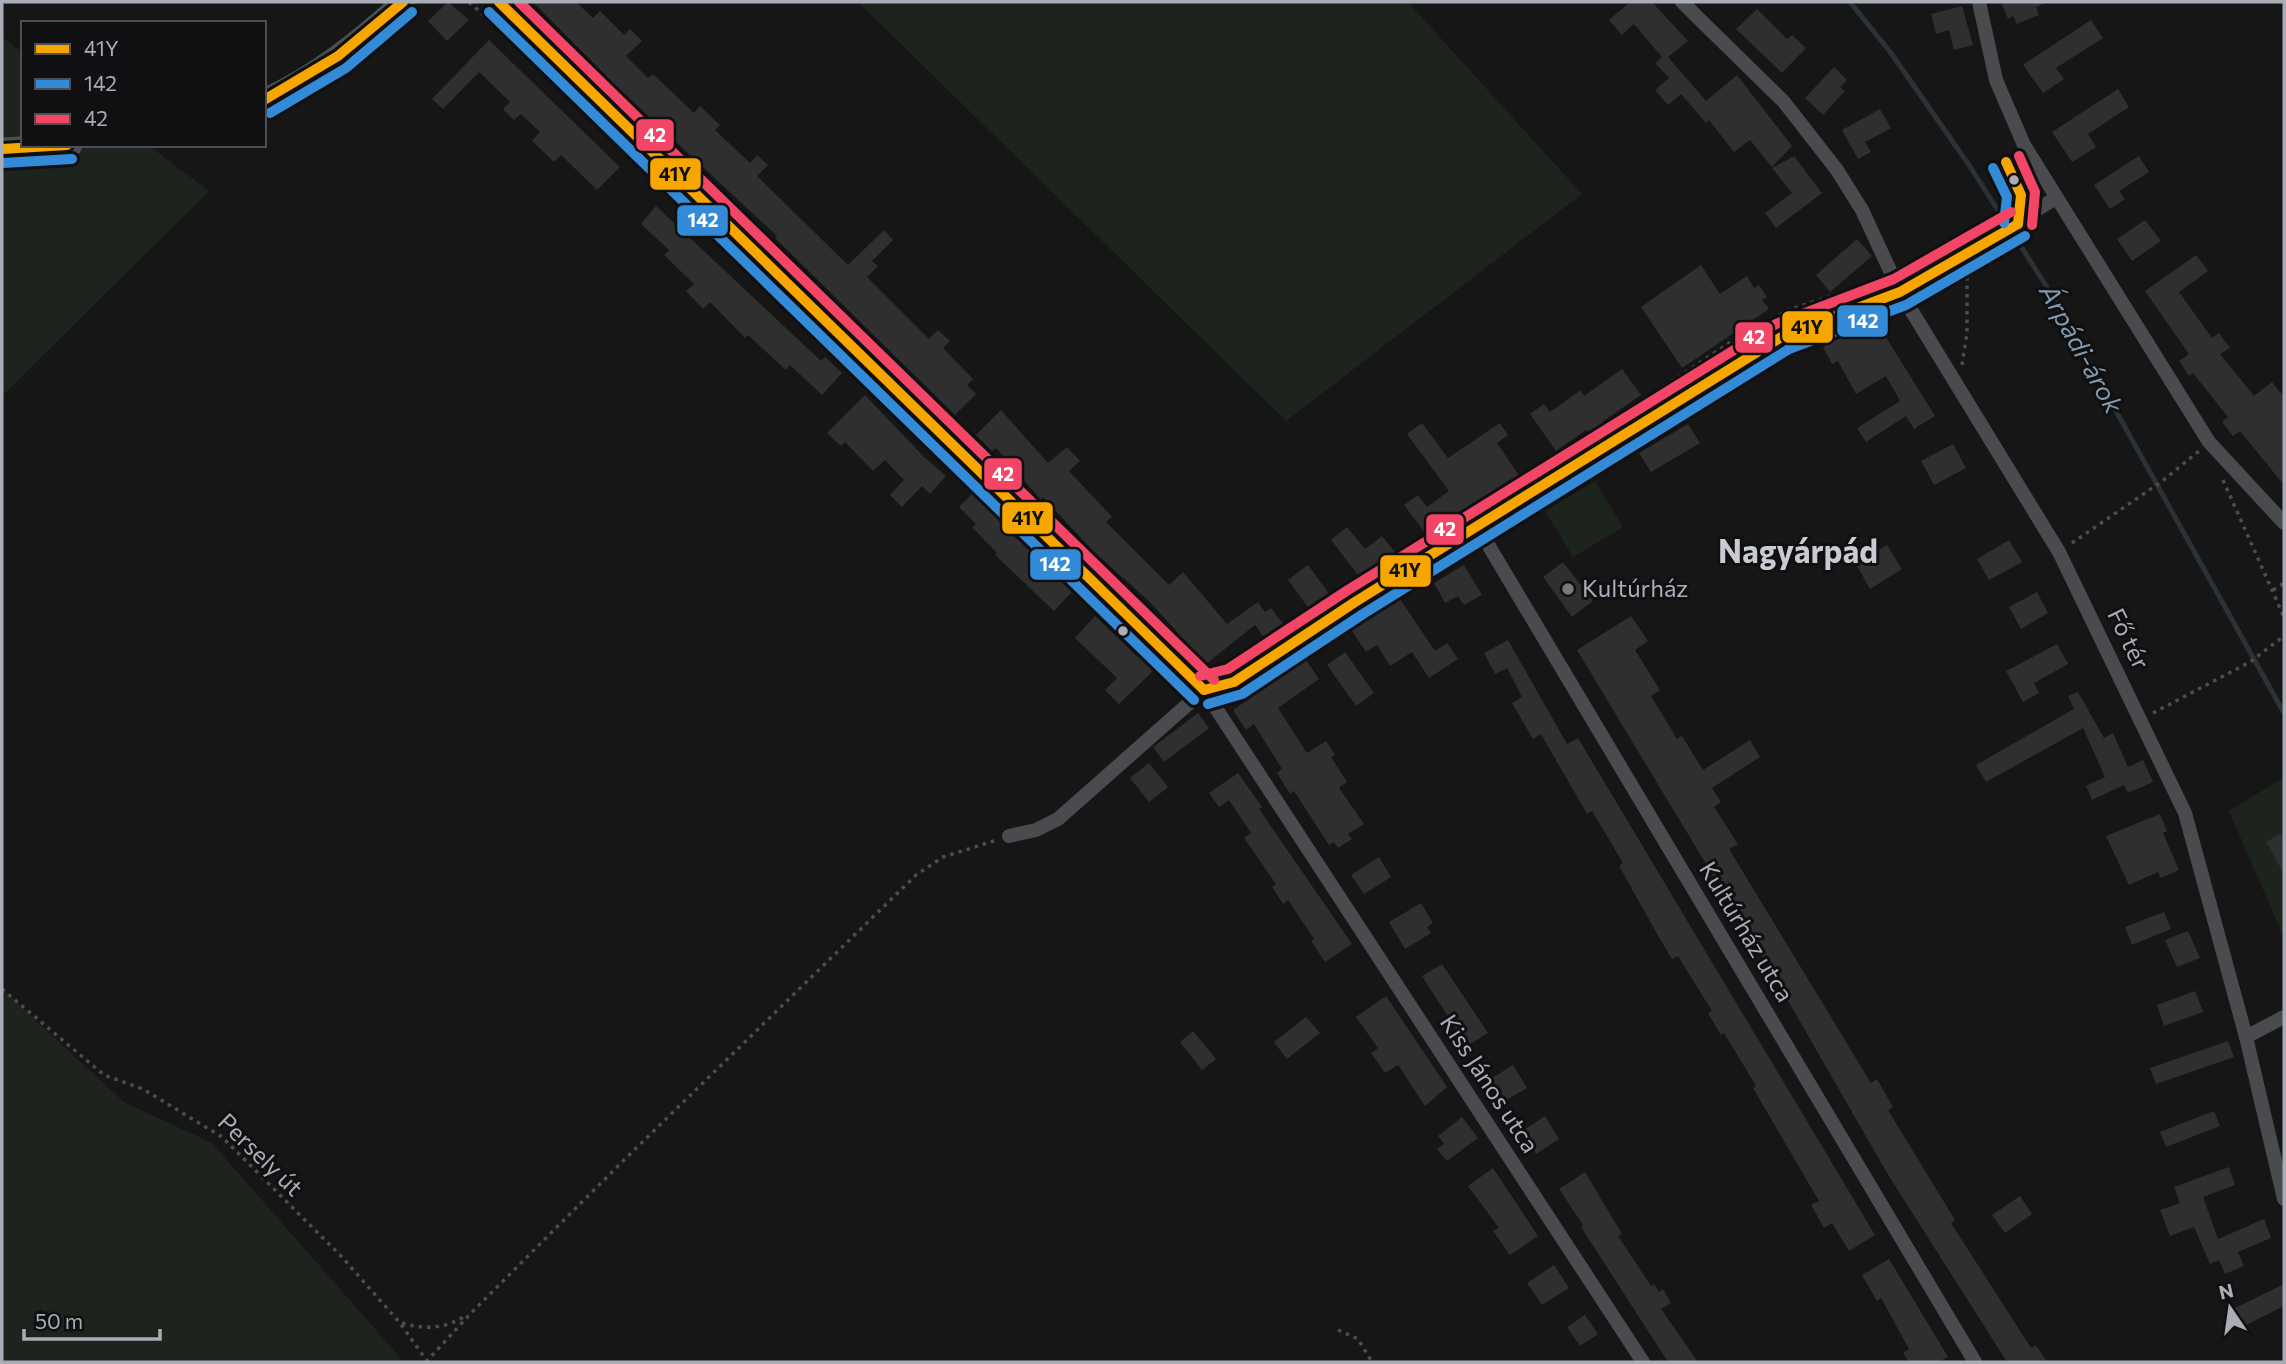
<svg xmlns="http://www.w3.org/2000/svg" width="2286" height="1364" viewBox="0 0 2286 1364" font-family="Commissioner,sans-serif">
<rect width="100%" height="100%" fill="#161616"/>
<g fill="#1d231d">
<path d="M 858,2 L 1408,2 L 1582,194 L 1286,421 Z"/>
<path d="M 2,37 L 23,53 L 23,145 L 148,145 L 209,191 L 2,396 Z"/>
<path d="M 1595,481 L 1623,527 L 1573,557 L 1545,511 Z"/>
<path d="M 2284,777 L 2284,938 L 2229,811 Z"/>
<path d="M 2,989 L 124,1102 L 212,1143 L 404,1362 L 2,1362 Z"/>
</g>
<g fill="none" stroke-linecap="round" stroke-linejoin="round">
<path stroke="#2a3137" stroke-width="5" d="M 1850,2 L 1891,53 L 1969,165 L 2047,287 L 2284,713"/>
</g>
<g fill="#2f2f30">
<path d="M 448,2 L 469,20 L 447,41 L 428,21 Z"/>
<path d="M 533,2 L 576,2 L 593,18 L 600,11 L 624,35 L 630,29 L 642,41 L 626,56 L 648,78 L 653,74 L 694,113 L 700,106 L 720,125 L 715,130 L 750,163 L 757,155 L 768,165 L 757,176 L 848,265 L 884,230 L 893,240 L 872,261 L 878,266 L 867,277 L 929,339 L 938,330 L 950,341 L 943,348 L 973,379 L 967,385 L 976,394 L 955,415 L 775,238 L 777,236 L 615,85 Z"/>
<path d="M 1630,2 L 1652,2 L 1688,41 L 1668,57 L 1706,101 L 1737,75 L 1792,146 L 1772,167 L 1750,140 L 1734,152 L 1709,120 L 1706,123 L 1681,94 L 1668,105 L 1655,90 L 1669,78 L 1655,63 L 1662,57 L 1634,24 L 1622,35 L 1609,20 Z"/>
<path d="M 2001,2 L 2048,2 L 2036,7 L 2039,15 L 2017,24 L 2013,16 L 2008,19 Z"/>
<path d="M 1962,6 L 1973,45 L 1954,50 L 1949,30 L 1936,34 L 1931,14 Z"/>
<path d="M 1757,9 L 1787,39 L 1792,35 L 1806,48 L 1782,73 L 1736,29 Z"/>
<path d="M 2091,20 L 2103,38 L 2056,68 L 2064,79 L 2043,93 L 2023,65 Z"/>
<path d="M 489,40 L 620,167 L 597,190 L 561,155 L 554,162 L 532,141 L 540,132 L 521,114 L 514,120 L 503,109 L 510,102 L 479,72 L 443,109 L 432,99 Z"/>
<path d="M 1834,67 L 1847,80 L 1840,87 L 1845,91 L 1823,115 L 1805,98 Z"/>
<path d="M 2118,89 L 2129,107 L 2088,134 L 2096,147 L 2072,162 L 2052,132 Z"/>
<path d="M 1880,109 L 1891,128 L 1865,142 L 1871,152 L 1858,159 L 1842,130 Z"/>
<path d="M 1794,156 L 1822,193 L 1776,228 L 1765,213 L 1792,193 L 1772,168 Z"/>
<path d="M 2139,156 L 2149,172 L 2119,191 L 2125,199 L 2110,209 L 2094,185 Z"/>
<path d="M 656,206 L 821,361 L 825,357 L 842,373 L 822,395 L 790,365 L 786,370 L 748,335 L 745,338 L 710,302 L 703,309 L 686,291 L 694,284 L 664,255 L 669,250 L 641,224 Z"/>
<path d="M 2145,220 L 2161,241 L 2132,261 L 2117,239 Z"/>
<path d="M 1857,239 L 1872,256 L 1830,292 L 1816,275 Z"/>
<path d="M 2196,255 L 2208,271 L 2179,292 L 2212,338 L 2219,333 L 2230,348 L 2220,354 L 2254,396 L 2272,382 L 2284,397 L 2284,485 L 2240,431 L 2233,436 L 2222,422 L 2228,417 L 2193,373 L 2189,376 L 2179,361 L 2189,354 L 2145,291 Z"/>
<path d="M 1701,265 L 1720,294 L 1747,276 L 1754,288 L 1759,285 L 1767,297 L 1762,300 L 1769,309 L 1682,368 L 1641,307 Z"/>
<path d="M 1874,318 L 1935,416 L 1914,429 L 1906,416 L 1866,442 L 1857,428 L 1900,401 L 1886,376 L 1856,394 L 1838,361 L 1832,364 L 1823,347 Z"/>
<path d="M 1622,369 L 1641,395 L 1602,422 L 1604,425 L 1590,435 L 1586,430 L 1556,451 L 1530,414 L 1544,404 L 1550,412 L 1581,390 L 1584,396 Z"/>
<path d="M 865,395 L 925,458 L 946,476 L 930,494 L 922,486 L 902,507 L 890,495 L 904,480 L 885,460 L 873,471 L 845,442 L 841,446 L 827,433 Z"/>
<path d="M 1001,410 L 1048,463 L 1067,447 L 1080,461 L 1069,471 L 1112,517 L 1106,522 L 1169,585 L 1183,572 L 1227,624 L 1258,602 L 1265,612 L 1271,608 L 1284,625 L 1265,639 L 1255,625 L 1206,664 L 1150,602 L 1092,550 L 1043,497 L 1041,500 L 996,448 L 992,451 L 976,435 Z"/>
<path d="M 1422,423 L 1448,458 L 1500,423 L 1508,435 L 1497,443 L 1520,477 L 1429,538 L 1404,505 L 1418,495 L 1427,507 L 1449,491 L 1407,434 Z"/>
<path d="M 1688,424 L 1700,443 L 1651,472 L 1639,453 Z"/>
<path d="M 1953,444 L 1966,468 L 1934,485 L 1921,461 Z"/>
<path d="M 974,492 L 1001,519 L 999,521 L 1072,592 L 1054,611 L 995,555 L 997,553 L 972,527 L 976,524 L 959,507 Z"/>
<path d="M 1347,527 L 1365,549 L 1382,536 L 1399,557 L 1365,584 L 1331,540 Z"/>
<path d="M 2009,540 L 2022,562 L 1989,580 L 1977,559 Z"/>
<path d="M 1887,545 L 1902,569 L 1870,589 L 1856,564 Z"/>
<path d="M 1563,562 L 1593,601 L 1572,617 L 1543,577 Z"/>
<path d="M 1308,565 L 1330,595 L 1310,610 L 1288,580 Z"/>
<path d="M 1464,565 L 1482,595 L 1464,605 L 1458,596 L 1445,603 L 1434,583 Z"/>
<path d="M 2037,592 L 2048,613 L 2021,629 L 2009,607 Z"/>
<path d="M 1398,596 L 1435,651 L 1447,643 L 1458,659 L 1429,678 L 1412,652 L 1390,666 L 1377,645 L 1366,652 L 1350,628 Z"/>
<path d="M 1095,616 L 1138,657 L 1142,653 L 1156,668 L 1119,704 L 1105,690 L 1117,678 L 1075,638 Z"/>
<path d="M 1631,616 L 1648,641 L 1635,650 L 1660,690 L 1651,696 L 1677,739 L 1682,736 L 1703,770 L 1750,740 L 1760,757 L 1712,788 L 1721,802 L 1714,807 L 1738,844 L 1729,849 L 1871,1083 L 1877,1079 L 1893,1107 L 1888,1110 L 1955,1220 L 1951,1223 L 2031,1348 L 2036,1345 L 2047,1362 L 2007,1362 L 1887,1173 L 1779,985 L 1577,650 Z"/>
<path d="M 1508,640 L 1567,744 L 1578,738 L 1875,1235 L 1849,1251 L 1832,1223 L 1824,1228 L 1811,1205 L 1819,1201 L 1753,1088 L 1756,1086 L 1724,1033 L 1721,1035 L 1708,1013 L 1712,1011 L 1678,956 L 1672,959 L 1660,939 L 1619,866 L 1623,863 L 1592,811 L 1587,814 L 1541,734 L 1533,739 L 1512,703 L 1522,697 L 1507,668 L 1495,674 L 1484,653 Z"/>
<path d="M 2057,644 L 2068,664 L 2034,683 L 2039,693 L 2023,702 L 2006,671 Z"/>
<path d="M 1345,652 L 1374,693 L 1356,706 L 1327,665 Z"/>
<path d="M 1306,660 L 1319,679 L 1278,708 L 1307,753 L 1326,741 L 1335,755 L 1331,757 L 1347,782 L 1339,788 L 1364,824 L 1348,834 L 1352,839 L 1338,848 L 1334,842 L 1329,845 L 1294,791 L 1290,794 L 1277,773 L 1282,769 L 1254,724 L 1246,730 L 1233,710 Z"/>
<path d="M 2078,692 L 2104,738 L 2113,733 L 2128,767 L 2143,760 L 2153,782 L 2128,793 L 2124,785 L 2092,800 L 2086,786 L 2105,777 L 2083,728 L 1986,782 L 1976,765 L 2074,709 L 2068,696 Z"/>
<path d="M 1198,713 L 1209,728 L 1164,762 L 1153,747 Z"/>
<path d="M 1149,763 L 1168,787 L 1149,802 L 1130,778 Z"/>
<path d="M 1238,773 L 1262,807 L 1259,809 L 1352,944 L 1325,962 L 1311,941 L 1314,939 L 1288,900 L 1283,904 L 1272,887 L 1276,884 L 1244,838 L 1251,833 L 1229,800 L 1219,807 L 1209,793 Z"/>
<path d="M 2160,814 L 2167,831 L 2163,833 L 2179,870 L 2161,878 L 2158,872 L 2129,885 L 2106,836 Z"/>
<path d="M 2284,832 L 2284,874 L 2266,842 Z"/>
<path d="M 1379,857 L 1391,877 L 1364,894 L 1351,875 Z"/>
<path d="M 1421,903 L 1433,923 L 1427,927 L 1431,933 L 1405,949 L 1389,922 Z"/>
<path d="M 2164,912 L 2171,929 L 2132,945 L 2125,927 Z"/>
<path d="M 2188,931 L 2200,958 L 2177,967 L 2165,940 Z"/>
<path d="M 1442,964 L 1488,1033 L 1467,1046 L 1422,976 Z"/>
<path d="M 2195,991 L 2203,1012 L 2164,1026 L 2157,1005 Z"/>
<path d="M 1386,996 L 1447,1087 L 1425,1106 L 1398,1065 L 1385,1073 L 1371,1053 L 1378,1048 L 1356,1017 Z"/>
<path d="M 1306,1017 L 1320,1033 L 1287,1059 L 1274,1042 Z"/>
<path d="M 1193,1031 L 1216,1059 L 1202,1070 L 1180,1042 Z"/>
<path d="M 2228,1041 L 2234,1057 L 2156,1084 L 2150,1068 Z"/>
<path d="M 1513,1065 L 1527,1088 L 1503,1102 L 1489,1080 Z"/>
<path d="M 2214,1111 L 2220,1126 L 2166,1147 L 2160,1132 Z"/>
<path d="M 1545,1116 L 1559,1139 L 1536,1154 L 1522,1131 Z"/>
<path d="M 1462,1117 L 1478,1138 L 1447,1161 L 1437,1149 L 1444,1144 L 1438,1136 Z"/>
<path d="M 2229,1167 L 2235,1185 L 2203,1197 L 2218,1239 L 2264,1219 L 2271,1238 L 2238,1252 L 2244,1266 L 2225,1274 L 2219,1260 L 2210,1264 L 2194,1227 L 2170,1236 L 2160,1210 L 2180,1203 L 2174,1187 Z"/>
<path d="M 1493,1168 L 1538,1236 L 1510,1255 L 1493,1231 L 1499,1228 L 1468,1186 Z"/>
<path d="M 1585,1172 L 1622,1234 L 1618,1236 L 1651,1286 L 1654,1284 L 1659,1292 L 1663,1289 L 1671,1303 L 1661,1309 L 1698,1362 L 1668,1362 L 1581,1227 L 1583,1225 L 1559,1189 Z"/>
<path d="M 2020,1196 L 2032,1214 L 2005,1233 L 1992,1215 Z"/>
<path d="M 1889,1259 L 1948,1357 L 1938,1362 L 1909,1362 L 1903,1353 L 1909,1349 L 1881,1298 L 1877,1301 L 1862,1275 Z"/>
<path d="M 1554,1265 L 1569,1288 L 1542,1305 L 1527,1283 Z"/>
<path d="M 2284,1284 L 2284,1306 L 2240,1328 L 2231,1310 Z"/>
<path d="M 1585,1315 L 1598,1334 L 1580,1346 L 1567,1327 Z"/>
</g>
<g fill="none" stroke-linecap="round" stroke-linejoin="round">
<g stroke="#4c4d50" stroke-width="3.5" stroke-dasharray="3.5 5" stroke-linecap="butt">
<path d="M 469,2 L 533,60"/>
<path d="M 714,237 L 779,300"/>
<path d="M 1962,365 L 1967,333 L 1967,268"/>
<path d="M 1600,429 L 1734,340 L 1789,310 L 1879,280"/>
<path d="M 2223,480 L 2284,617"/>
<path d="M 2072,543 L 2161,482 L 2199,451"/>
<path d="M 2273,590 L 2284,583"/>
<path d="M 2153,713 L 2250,662 L 2284,636"/>
<path d="M 2,989 L 104,1075 L 143,1089 L 222,1137 L 342,1257 L 400,1323 L 427,1361"/>
<path d="M 402,1323 C 426,1330 445,1329 467,1315"/>
<path d="M 1338,1330 L 1358,1339 L 1372,1362"/>
<path d="M 426,1362 L 472,1312 L 624,1160 L 916,875 L 943,857 L 997,840"/>
</g>
<path stroke="#4a4b4f" stroke-width="7" d="M 2006,162 L 2021,195 L 2018,220"/>
<g stroke="#4a4b4f" stroke-width="14">
<path d="M 499,2 L 1204,690 L 1643,1362"/>
<path d="M 1682,2 L 1784,102 L 1837,170 L 1862,210 L 1900,292 L 2059,552 L 2185,813 L 2246,1037 L 2284,1199"/>
<path d="M 1979,2 L 1996,80 L 2024,145 L 2209,442 L 2284,523"/>
<path d="M 1477,526 L 1975,1362"/>
<path d="M 1009,836 L 1036,830 L 1058,819 L 1204,690 L 1234,682 L 1355,602 L 1783,336 L 1900,292 L 2056,198"/>
<path d="M 2246,1037 L 2284,1017"/>
</g>
<g stroke="#4d4e51" stroke-width="23">
<path d="M 264,100 C 317,76 361,40 403,2"/>
<path d="M 2,149 L 71,145"/>
</g>
<defs>
<g id="bus-1">
<path d="M 499,2 L 1204,690"/>
<path d="M 264,100 L 338,56 L 403,2"/>
<path d="M 2,149 L 67,145"/>
<path d="M 2006,162 L 2021,195 L 2018,224"/>
<path d="M 1204,690 L 1234,682 L 1355,602 L 1783,336 L 1900,292 L 2018,224"/>
</g>
<g id="bus-2">
<path d="M 489,12 L 1194,700"/>
<path d="M 270,113 L 346,68 L 412,12"/>
<path d="M 3,163 L 72,159"/>
<path d="M 1993,168 L 2007,197 L 2004,223"/>
<path d="M 1208,704 L 1242,694 L 1363,614 L 1789,349 L 1906,305 L 2025,236"/>
</g>
<g id="bus-3">
<path d="M 519,2 L 1214,680"/>
<path d="M 2019,156 L 2035,192 L 2032,225"/>
<path d="M 1200,676 L 1228,669 L 1348,590 L 1776,324 L 1894,279 L 2011,212"/>
</g>
</defs>
<use href="#bus-1" stroke="#101012" stroke-width="16"/>
<use href="#bus-2" stroke="#101012" stroke-width="16"/>
<use href="#bus-3" stroke="#101012" stroke-width="16"/>
<use href="#bus-1" stroke="#f7a600" stroke-width="10"/>
<use href="#bus-2" stroke="#338bd7" stroke-width="10"/>
<use href="#bus-3" stroke="#f34667" stroke-width="10"/>
</g>
<g fill="#a8adb6" stroke="#101012" stroke-width="2.5">
<circle cx="2014" cy="180" r="6"/>
<circle cx="1123" cy="631" r="6"/>
</g>
<circle fill="#75787e" stroke="#101012" stroke-width="2.5" cx="1568" cy="589" r="7"/>
<g text-anchor="middle" stroke-width="6" stroke-linejoin="round" paint-order="stroke">
<g font-size="24" fill="#a8adb6" stroke="#101012" text-anchor="start">
<text x="1582" y="597">Kultúrház</text>
</g>
<g font-size="24" fill="#a8adb6" stroke="#101012">
<text transform="translate(2128 639) rotate(64)" y="8">Fő tér</text>
<text transform="translate(1746 932) rotate(59)" y="8">Kultúrház utca</text>
<text transform="translate(1489 1084) rotate(57)" y="8">Kiss János utca</text>
<text transform="translate(260 1155) rotate(44)" y="8">Persely út</text>
</g>
<g font-size="26" font-style="italic" fill="#819ab0" stroke="#101012">
<text transform="translate(2081 349) rotate(61)" y="9">Árpádi-árok</text>
</g>
<g font-size="32" font-weight="bold" fill="#c9cbd3" stroke="#101012">
<text x="1798" y="563">Nagyárpád</text>
</g>
</g>
<g stroke="#101012" stroke-width="2.5">
<rect x="635" y="118" width="40" height="34" rx="7" fill="#f34667"/>
<rect x="649" y="157" width="53" height="34" rx="7" fill="#f7a600"/>
<rect x="676" y="204" width="53" height="33" rx="7" fill="#338bd7"/>
<rect x="1836" y="304" width="53" height="34" rx="7" fill="#338bd7"/>
<rect x="1781" y="310" width="53" height="34" rx="7" fill="#f7a600"/>
<rect x="1734" y="321" width="40" height="33" rx="7" fill="#f34667"/>
<rect x="983" y="457" width="40" height="34" rx="7" fill="#f34667"/>
<rect x="1001" y="501" width="53" height="34" rx="7" fill="#f7a600"/>
<rect x="1425" y="513" width="40" height="33" rx="7" fill="#f34667"/>
<rect x="1029" y="548" width="53" height="33" rx="7" fill="#338bd7"/>
<rect x="1379" y="554" width="53" height="34" rx="7" fill="#f7a600"/>
</g>
<g font-size="19" text-anchor="middle" font-weight="bold" fill="#fff">
<text x="655" y="142">42</text>
<text x="703" y="227">142</text>
<text x="1863" y="328">142</text>
<text x="1754" y="344">42</text>
<text x="1003" y="481">42</text>
<text x="1445" y="536">42</text>
<text x="1055" y="571">142</text>
</g>
<g font-size="19" text-anchor="middle" font-weight="bold" fill="#111">
<text x="675" y="181">41Y</text>
<text x="1807" y="334">41Y</text>
<text x="1028" y="525">41Y</text>
<text x="1405" y="577">41Y</text>
</g>
<rect width="2286" height="1364" fill="none" stroke="#a8adb6" stroke-width="7"/>
<rect x="21" y="21" width="245" height="126" fill="#101012" stroke="#4d4f54" stroke-width="2"/>
<rect x="35" y="44" width="35" height="10" fill="#f7a600" stroke="#4d4f54" stroke-width="2"/>
<text x="84" y="56" font-size="21" fill="#a8adb6">41Y</text>
<rect x="35" y="79" width="35" height="10" fill="#338bd7" stroke="#4d4f54" stroke-width="2"/>
<text x="84" y="91" font-size="21" fill="#a8adb6">142</text>
<rect x="35" y="114" width="35" height="10" fill="#f34667" stroke="#4d4f54" stroke-width="2"/>
<text x="84" y="126" font-size="21" fill="#a8adb6">42</text>
<g transform="translate(2230 1308) rotate(347)" stroke="#101012" stroke-width="5" paint-order="stroke">
<path d="M0-5L12 26L0 18L-12 26Z" fill="#a8adb6"/>
<text y="-10" font-size="19" font-weight="bold" text-anchor="middle" fill="#a8adb6">N</text>
</g>
<path d="M24 1329v10h136v-10" fill="none" stroke="#a8adb6" stroke-width="3.5"/>
<text x="35" y="1329" font-size="21" fill="#a8adb6" stroke="#101012" stroke-width="5" paint-order="stroke">50 m</text>
</svg>
